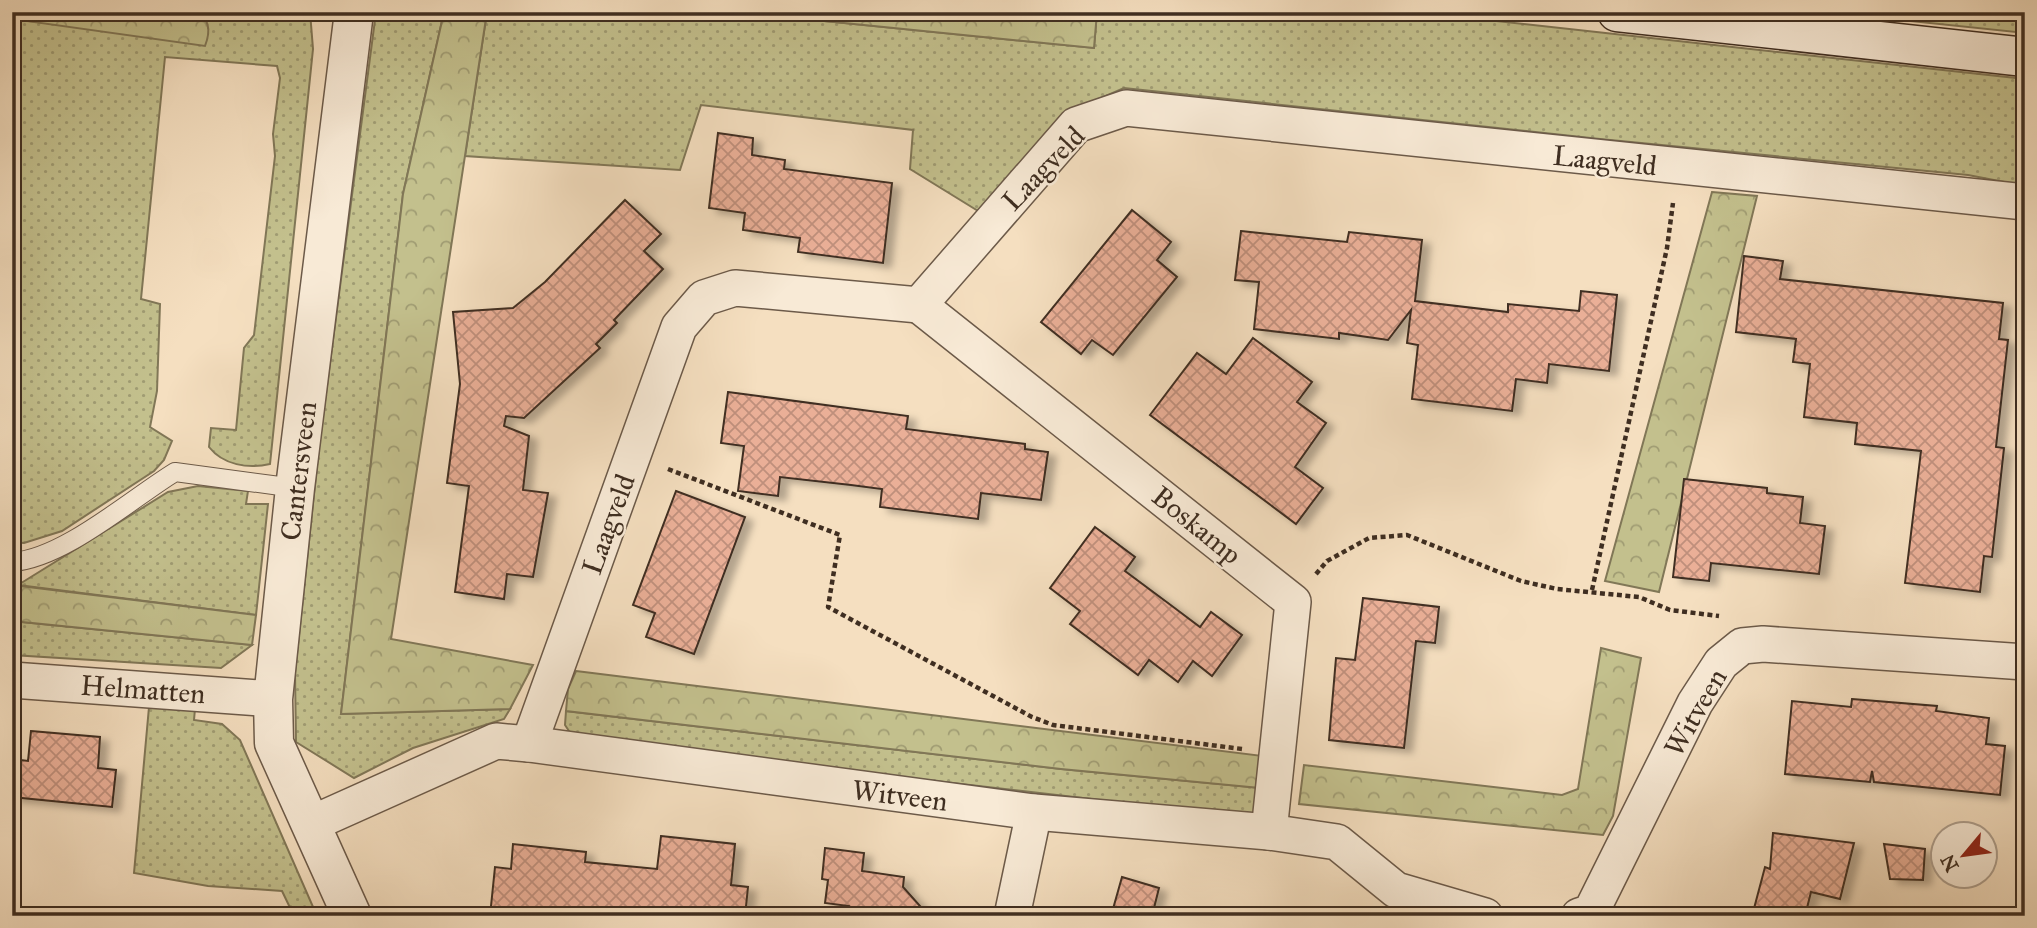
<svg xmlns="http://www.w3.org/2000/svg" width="2037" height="928" viewBox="0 0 2037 928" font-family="'IM FELL Great Primer',serif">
<defs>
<pattern id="grass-dots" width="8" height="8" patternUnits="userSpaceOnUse" patternTransform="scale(1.75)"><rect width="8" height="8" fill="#c3c08d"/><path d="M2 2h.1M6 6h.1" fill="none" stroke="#a09c73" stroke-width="1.8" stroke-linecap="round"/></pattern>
<pattern id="forest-crowns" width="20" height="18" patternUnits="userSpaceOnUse" patternTransform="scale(1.75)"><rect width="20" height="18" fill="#c3c08d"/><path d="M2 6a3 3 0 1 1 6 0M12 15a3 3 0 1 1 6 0" fill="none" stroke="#a09c73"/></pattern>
<pattern id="building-cross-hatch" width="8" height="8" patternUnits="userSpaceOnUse" patternTransform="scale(1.75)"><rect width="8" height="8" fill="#eaaf97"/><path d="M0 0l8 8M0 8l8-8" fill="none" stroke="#bf8f7b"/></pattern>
<filter id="shadow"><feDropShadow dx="8" dy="4.5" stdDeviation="3.5" flood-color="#0004"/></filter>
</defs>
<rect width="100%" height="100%" fill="#f5dfc0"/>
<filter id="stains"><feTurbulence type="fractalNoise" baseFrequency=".00286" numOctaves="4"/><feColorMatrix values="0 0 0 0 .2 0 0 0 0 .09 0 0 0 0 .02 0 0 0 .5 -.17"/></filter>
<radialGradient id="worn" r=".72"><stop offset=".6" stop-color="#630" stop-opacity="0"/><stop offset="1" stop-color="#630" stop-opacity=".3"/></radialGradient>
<g fill="url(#grass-dots)" stroke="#817757" stroke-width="2">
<path d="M 196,12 L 310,12 L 313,49 L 270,464 C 248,469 223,465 209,447 L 211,428 L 236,430 L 244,348 L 254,335 L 275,156 L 273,134 L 280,78 L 277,66 L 165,57 L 141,299 L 160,304 L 157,391 L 150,427 L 172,441 L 164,460 L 154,471 L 62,531 L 24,543 L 12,542 L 12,19 L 88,28 L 200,13 Z"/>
<path d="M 376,12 L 444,12 L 403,194 L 341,714 L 510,709 L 504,719 L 413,748 L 354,778 L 296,742 L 295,673 L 319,447 Z"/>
<path d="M 487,12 L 734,12 L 1094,48 L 1097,12 L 1414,12 L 2025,79 L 2025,186 L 1968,175 L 1600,139 L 1124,88 L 1066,113 L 983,214 L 910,169 L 913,130 L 701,105 L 680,170 L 465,156 Z"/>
<path d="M 1831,12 L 2025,12 L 2025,33 L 1834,13 Z"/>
<path d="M 198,486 L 248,491 L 246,504 L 268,504 L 256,615 L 18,585 L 168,492 Z"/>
<path d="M 12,621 L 252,645 L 221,668 L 12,655 Z"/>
<path d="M 149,707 L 195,709 L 194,720 L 222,724 L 240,740 L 317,916 L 294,916 L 282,891 L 208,886 L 134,873 Z"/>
<path d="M 566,711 L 1061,769 L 1260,788 L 1256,818 L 631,746 L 577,743 L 565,725 Z"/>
</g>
<g fill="url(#forest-crowns)" stroke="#817757" stroke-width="2">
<path d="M 12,12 L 196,12 C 211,19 210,33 205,46 L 12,19 Z"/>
<path d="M 444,12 L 487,12 L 391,639 L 533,665 L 510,709 L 341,714 L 403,194 Z"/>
<path d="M 734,12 L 1097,12 L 1094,48 Z"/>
<path d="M 1712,192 L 1757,196 L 1659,592 L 1605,581 Z"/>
<path d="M 12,585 L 256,615 L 252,645 L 12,621 Z"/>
<path d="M 1601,648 L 1641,658 L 1613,816 L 1603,835 L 1299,804 L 1304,765 L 1562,795 L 1578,789 Z"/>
<path d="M 576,671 L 1263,756 L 1260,788 L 1061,769 L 566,711 L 568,689 Z"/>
</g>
<g fill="url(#building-cross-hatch)" stroke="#3f2e21" stroke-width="2" filter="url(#shadow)">
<path d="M 718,133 L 753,138 L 752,155 L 785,160 L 784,169 L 892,183 L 883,263 L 798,252 L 800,238 L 743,230 L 745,213 L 709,208 Z"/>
<path d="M 625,200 L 661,234 L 644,251 L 663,269 L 614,320 L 617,323 L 596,344 L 600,348 L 524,418 L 506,416 L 504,426 L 529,436 L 523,490 L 548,493 L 533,577 L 507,574 L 504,599 L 455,592 L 469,486 L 447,483 L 460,384 L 453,312 L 513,308 L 545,282 Z"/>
<path d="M 1132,210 L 1171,242 L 1157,260 L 1177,277 L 1113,355 L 1092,340 L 1081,354 L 1041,322 Z"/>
<path d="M 1241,231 L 1347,242 L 1349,232 L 1422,240 L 1415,301 L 1508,312 L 1508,304 L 1579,311 L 1581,291 L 1617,295 L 1609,371 L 1549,364 L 1547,383 L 1516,379 L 1512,411 L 1412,399 L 1418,345 L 1407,343 L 1411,310 L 1388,340 L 1339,333 L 1339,339 L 1254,329 L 1259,282 L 1235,280 Z"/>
<path d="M 1744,256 L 1783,261 L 1780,279 L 2003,303 L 1999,339 L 2008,340 L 1996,447 L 2004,448 L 1992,557 L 1984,556 L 1980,592 L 1905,583 L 1921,451 L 1855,444 L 1857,423 L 1804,417 L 1810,364 L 1793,362 L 1796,339 L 1736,332 Z"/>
<path d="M 1253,338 L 1312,382 L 1297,402 L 1326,423 L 1295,467 L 1323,488 L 1296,524 L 1150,415 L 1197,353 L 1226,374 Z"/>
<path d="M 728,392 L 908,416 L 906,429 L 1025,444 L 1025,449 L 1048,452 L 1041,500 L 981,493 L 978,519 L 880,507 L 882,489 L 851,485 L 780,477 L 778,496 L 738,491 L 744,446 L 721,443 Z"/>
<path d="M 1684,479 L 1767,488 L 1767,493 L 1803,497 L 1800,523 L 1825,526 L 1819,574 L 1711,563 L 1709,581 L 1673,577 Z"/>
<path d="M 676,491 L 745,517 L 694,654 L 646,637 L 655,613 L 633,605 Z"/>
<path d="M 1095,527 L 1135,557 L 1125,571 L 1172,606 L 1200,627 L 1211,612 L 1242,635 L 1212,676 L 1193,661 L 1178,682 L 1149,660 L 1138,675 L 1070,624 L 1080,611 L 1050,588 Z"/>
<path d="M 1363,598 L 1439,607 L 1435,643 L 1416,641 L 1404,748 L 1329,740 L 1336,658 L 1355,660 Z"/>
<path d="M 1852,699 L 1937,706 L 1936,711 L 1989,718 L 1986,744 L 2005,746 L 2000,795 L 1874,782 L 1872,771 L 1870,782 L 1785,774 L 1792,701 L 1851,707 Z"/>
<path d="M 31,731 L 100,737 L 98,768 L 116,770 L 112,807 L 12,797 L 12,759 L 28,761 Z"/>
<path d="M 1773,833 L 1854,843 L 1840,899 L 1811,892 L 1805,916 L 1752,916 L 1765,867 L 1770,869 Z"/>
<path d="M 661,836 L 735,844 L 731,885 L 748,887 L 745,916 L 647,916 L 600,910 L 599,916 L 490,916 L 495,867 L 511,869 L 513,844 L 586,852 L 585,862 L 657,869 Z"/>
<path d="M 1884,844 L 1925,849 L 1923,880 L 1890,879 Z"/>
<path d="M 825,848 L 864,853 L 862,871 L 904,877 L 903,887 L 928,915 L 900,912 L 899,916 L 848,916 L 849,906 L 825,903 L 828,880 L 822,879 Z"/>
<path d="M 1122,877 L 1159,888 L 1152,916 L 1111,916 Z"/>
</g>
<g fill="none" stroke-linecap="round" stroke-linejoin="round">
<defs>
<path id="service" d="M 12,562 C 63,559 131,499 175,472 L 295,488"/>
<g id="minor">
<path d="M 919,305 L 1293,602 L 1269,832"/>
<path d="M 12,680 L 273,699"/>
<path d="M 529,744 L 679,327 L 704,298 L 735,288 L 919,305 L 1076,125 L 1126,108 L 2025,202"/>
<path d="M 313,823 L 496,741 L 529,744 L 1034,812 L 1269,832 L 1337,842 L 1396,890 L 1485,916"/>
<path d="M 1012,916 L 1034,812"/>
<path d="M 1579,916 L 1591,912 L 1695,703 L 1721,663 L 1742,646 L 1763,644 L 2025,662"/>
</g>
<path id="tertiary" d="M 352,916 L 274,743 L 273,699 L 295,488 L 354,12"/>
<path id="secondary" d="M 1617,12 L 2025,57"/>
</defs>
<use href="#service" stroke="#6c5a49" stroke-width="20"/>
<use href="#minor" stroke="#6c5a49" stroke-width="38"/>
<use href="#tertiary" stroke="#6c5a49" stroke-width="41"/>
<use href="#secondary" stroke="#3f2e21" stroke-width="41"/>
<g stroke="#3f2e21" stroke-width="4.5" stroke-dasharray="5 3.5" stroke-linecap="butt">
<path d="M 668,469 L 840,535 L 828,607 L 1032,717 L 1053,725 L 1242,749"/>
<path d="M 1316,574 L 1327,561 L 1369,538 L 1407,535 L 1521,581 L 1557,589 L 1639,597 L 1670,610 L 1719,616"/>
<path d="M 1592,590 L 1667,248 L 1673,203"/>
</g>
<use href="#service" stroke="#f8ead6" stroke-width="18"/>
<use href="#minor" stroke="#f8ead6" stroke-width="35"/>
<use href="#tertiary" stroke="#f8ead6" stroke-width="38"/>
<use href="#secondary" stroke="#f8ead6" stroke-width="38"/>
</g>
<g text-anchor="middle" stroke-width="5" stroke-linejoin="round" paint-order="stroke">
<g font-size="28" fill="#3f2e21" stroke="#f8ead6">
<text transform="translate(1605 160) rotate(6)" y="10">Laagveld</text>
<text transform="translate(1043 168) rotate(-46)" y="10">Laagveld</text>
<text transform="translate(298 471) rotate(-83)" y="10">Cantersveen</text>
<text transform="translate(608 524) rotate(-70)" y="10">Laagveld</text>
<text transform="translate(1197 525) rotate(39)" y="10">Boskamp</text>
<text transform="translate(143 689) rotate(4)" y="10">Helmatten</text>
<text transform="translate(1695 712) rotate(-60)" y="10">Witveen</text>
<text transform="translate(900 795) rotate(7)" y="10">Witveen</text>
</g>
</g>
<rect width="2037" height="928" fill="none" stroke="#f5dfc0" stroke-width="42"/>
<rect x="14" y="14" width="2009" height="900" fill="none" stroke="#3f2e21" stroke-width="3.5"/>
<rect x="21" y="21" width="1995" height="886" fill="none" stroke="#3f2e21" stroke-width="2"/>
<g transform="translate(1964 855) rotate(241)"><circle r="33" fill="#f8ead6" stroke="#ae9f8e" stroke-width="2"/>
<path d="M0-5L12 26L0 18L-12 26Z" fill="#8f2418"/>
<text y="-10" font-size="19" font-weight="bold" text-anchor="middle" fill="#3f2e21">N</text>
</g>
<rect width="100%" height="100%" filter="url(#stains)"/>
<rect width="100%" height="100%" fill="url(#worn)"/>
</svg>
